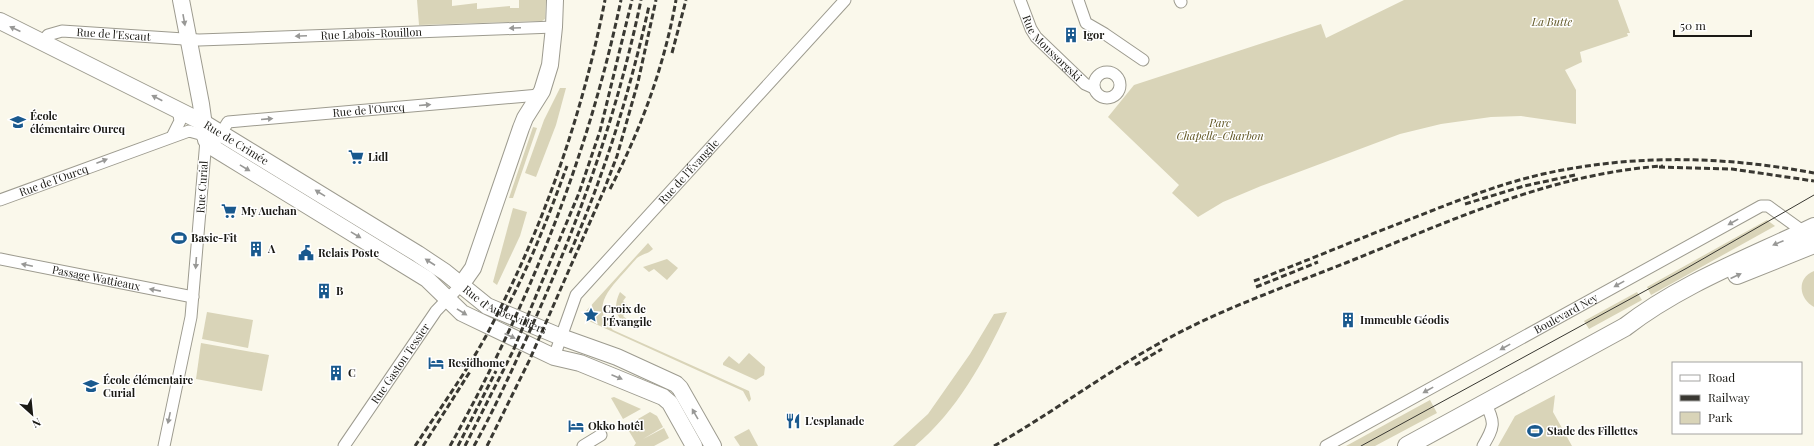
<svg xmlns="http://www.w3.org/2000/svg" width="1814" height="446" viewBox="0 0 1814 446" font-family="'Playfair Display',serif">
<rect width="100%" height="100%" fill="#faf8eb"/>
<g fill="#d9d4b8">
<path d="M 417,0 L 452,0 L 452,6 L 477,3 L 477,9 L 510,6 L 510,8 L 519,8 L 519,0 L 546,0 L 545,19 L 542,21 L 419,25 Z"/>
<path d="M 1404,0 L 1618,0 L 1630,33 L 1627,33 L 1628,36 L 1580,52 L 1582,62 L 1565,70 L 1576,90 L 1576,124 L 1521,116 L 1491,117 L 1441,124 L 1400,134 L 1261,186 L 1223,202 L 1198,217 L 1172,193 L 1179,185 L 1108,117 L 1134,85 L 1321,24 L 1326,38 Z"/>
<path d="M 560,88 L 566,88 L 556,125 L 536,177 L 525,173 L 544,120 Z"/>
<path d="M 533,127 L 537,128 L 513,198 L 509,198 Z"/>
<path d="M 513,208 L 527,212 L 520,236 L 497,285 L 493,282 Z"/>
<path d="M 1767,220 L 1775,226 L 1651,295 L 1647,287 Z"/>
<path d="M 648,243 L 653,249 C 648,254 642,254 637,258 C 631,264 626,271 620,277 C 605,294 593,309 613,330 L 749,391 L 751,399 L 749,402 L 743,391 L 589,321 L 591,313 L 586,311 Z"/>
<path d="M 667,259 L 678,268 L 667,280 L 654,269 L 649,272 L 643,267 Z"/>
<path d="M 1814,271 L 1814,307 C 1799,299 1796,278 1814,271 Z"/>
<path d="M 620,292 L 626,297 L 623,301 L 630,308 L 623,316 L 629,321 L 627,324 C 614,317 614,304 620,292 Z"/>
<path d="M 1637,292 L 1642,300 L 1589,329 L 1584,321 Z"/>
<path d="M 207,312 L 253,320 L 248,348 L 202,339 Z"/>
<path d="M 1007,312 C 984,361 957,411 915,446 L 893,446 L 928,414 L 970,354 L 994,314 Z"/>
<path d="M 201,343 L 269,355 L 262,391 L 196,379 Z"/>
<path d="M 749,353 L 765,367 L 764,375 L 756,380 L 723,365 L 723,363 L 729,356 L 739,364 Z"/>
<path d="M 1555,395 L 1553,412 L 1572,446 L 1498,446 L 1515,416 Z"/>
<path d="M 614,397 L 641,409 L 623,419 L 611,398 Z"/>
<path d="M 1430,400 L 1437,413 L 1375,446 L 1346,446 Z"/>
<path d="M 650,412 L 657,416 L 663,427 L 643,439 L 664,428 L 669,438 L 654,446 L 634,446 L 636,443 L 626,426 Z"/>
<path d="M 749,429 L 758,446 L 740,446 L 734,437 Z"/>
</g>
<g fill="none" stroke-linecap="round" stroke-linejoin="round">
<defs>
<g id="street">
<path id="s1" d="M 1020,0 L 1031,29 L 1036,37 L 1085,84 L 1094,88"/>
<path d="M 1078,0 L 1086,23 L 1105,34 L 1143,60"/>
<path d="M 1180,0 L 1181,2"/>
<path id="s2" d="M 43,41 L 48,35 L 62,31 L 199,40 L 554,27"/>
<circle cx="1107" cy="85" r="13"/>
<path d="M 173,135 L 180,121 L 178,109"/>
<path id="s3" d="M 218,138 L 228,122 L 539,95"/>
<path id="s4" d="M 0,200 L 189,131 L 200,134 L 206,140 L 191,317 L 164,446"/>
<path id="s5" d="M 0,259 L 193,297"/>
<path id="s6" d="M 554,357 L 576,295 L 845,0"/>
<path id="s7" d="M 344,446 L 436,311 L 461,285"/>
<path d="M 583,446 L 601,435"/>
<path id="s8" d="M 1326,446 L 1761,206 L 1768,206 L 1804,232"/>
<path d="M 1483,446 C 1494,427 1496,423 1485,403"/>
</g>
<g id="secondary">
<path d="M 181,0 L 201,104 L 206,140 L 212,147 L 427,279 L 462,313 L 554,357 L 580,363 L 663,397 L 670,403 L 694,446"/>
<path id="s9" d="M 0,21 L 204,123 L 418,254 L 445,272 L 487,306 L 561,337 L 617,357 L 676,384 L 680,388 L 713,446"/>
<path d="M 461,285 L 473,268 L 521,128 L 525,118 L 542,91 L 550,65 L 554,27 L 555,0"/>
</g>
<g id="primary">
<path d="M 1737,275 L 1814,244"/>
<path d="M 1407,446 L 1625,327 C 1682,283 1750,258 1814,227"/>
</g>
</defs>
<use href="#street" stroke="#9d9b8f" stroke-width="13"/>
<use href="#secondary" stroke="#9d9b8f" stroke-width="18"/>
<use href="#primary" stroke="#9d9b8f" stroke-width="20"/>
<use href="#street" stroke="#fff" stroke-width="11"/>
<use href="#secondary" stroke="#fff" stroke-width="16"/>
<use href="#primary" stroke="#fff" stroke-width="18"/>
<path stroke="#393832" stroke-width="1" d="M 1361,446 L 1687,268 L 1814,195"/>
<g stroke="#393832" stroke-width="3" stroke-dasharray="6 3" stroke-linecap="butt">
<path d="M 672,53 L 686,0"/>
<path d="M 1659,167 L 1732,169 L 1814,181"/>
<path d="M 610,189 C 641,129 664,67 676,0"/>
<path d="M 1465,204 L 1524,186 L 1575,175"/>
<path d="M 570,253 C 605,173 630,91 649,6"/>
<path d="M 1254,281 C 1304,262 1353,241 1403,222 C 1449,204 1495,185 1543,174 C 1633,154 1724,156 1814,173"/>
<path d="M 1256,287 L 1318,262"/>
<path d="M 505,311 C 530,265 549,215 567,166"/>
<path d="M 1135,365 L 1162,349"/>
<path d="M 415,446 C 439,410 465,374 486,336 C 542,231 582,117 605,0"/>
<path d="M 423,446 L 471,370"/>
<path d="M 450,446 C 528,306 588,157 621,0"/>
<path d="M 458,446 L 496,371"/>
<path d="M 465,446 L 513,351 L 579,193 L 600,131 L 632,0"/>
<path d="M 474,446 C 494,410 511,372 528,335 C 577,227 617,116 641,0"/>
<path d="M 487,446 L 530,359 L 604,190 L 617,156 L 638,82 L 656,0"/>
<path d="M 994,446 C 1054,412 1109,370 1169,338 C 1226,307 1288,286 1348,262 C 1450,221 1553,173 1663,166"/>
</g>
</g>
<defs><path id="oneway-solid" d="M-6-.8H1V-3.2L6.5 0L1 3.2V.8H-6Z"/></defs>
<g fill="#989896">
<use href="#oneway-solid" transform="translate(184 20) rotate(80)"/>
<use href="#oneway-solid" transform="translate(515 28) rotate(178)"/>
<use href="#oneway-solid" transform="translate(15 29) rotate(-155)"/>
<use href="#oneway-solid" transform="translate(301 36) rotate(177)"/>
<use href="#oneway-solid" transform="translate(157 98) rotate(-153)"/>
<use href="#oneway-solid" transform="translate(425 105) rotate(-5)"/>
<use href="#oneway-solid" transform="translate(267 119) rotate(-5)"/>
<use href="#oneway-solid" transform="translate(102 161) rotate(-21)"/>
<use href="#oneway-solid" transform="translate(245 168) rotate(31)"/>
<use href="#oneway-solid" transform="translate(320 193) rotate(-148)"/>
<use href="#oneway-solid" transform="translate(1733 222) rotate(151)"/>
<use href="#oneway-solid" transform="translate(356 235) rotate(31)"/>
<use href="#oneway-solid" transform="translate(1778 243) rotate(157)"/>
<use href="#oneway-solid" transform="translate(430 262) rotate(-147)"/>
<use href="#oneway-solid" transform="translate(196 263) rotate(94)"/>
<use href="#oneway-solid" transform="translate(27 265) rotate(-168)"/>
<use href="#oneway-solid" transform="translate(1736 276) rotate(-25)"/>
<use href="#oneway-solid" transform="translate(1619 284) rotate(151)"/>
<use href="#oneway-solid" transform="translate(155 290) rotate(-169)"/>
<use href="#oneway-solid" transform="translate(462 312) rotate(32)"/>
<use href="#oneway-solid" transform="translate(510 336) rotate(25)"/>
<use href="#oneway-solid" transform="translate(1505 347) rotate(151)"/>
<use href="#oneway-solid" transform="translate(617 377) rotate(23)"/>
<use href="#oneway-solid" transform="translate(1428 390) rotate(151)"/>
<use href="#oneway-solid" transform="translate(695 414) rotate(-120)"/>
<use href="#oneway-solid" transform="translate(169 418) rotate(102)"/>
</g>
<defs>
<symbol id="building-bare" viewBox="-9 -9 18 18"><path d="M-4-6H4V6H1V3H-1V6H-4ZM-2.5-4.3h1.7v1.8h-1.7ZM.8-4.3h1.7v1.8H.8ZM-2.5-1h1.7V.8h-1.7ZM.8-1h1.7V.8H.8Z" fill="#19598e" stroke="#fff" stroke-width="2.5" paint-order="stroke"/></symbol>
<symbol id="school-bare" viewBox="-9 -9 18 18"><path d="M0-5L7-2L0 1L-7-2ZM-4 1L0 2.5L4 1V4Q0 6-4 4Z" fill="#19598e" stroke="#fff" stroke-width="2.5" paint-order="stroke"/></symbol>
<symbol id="supermarket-bare" viewBox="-9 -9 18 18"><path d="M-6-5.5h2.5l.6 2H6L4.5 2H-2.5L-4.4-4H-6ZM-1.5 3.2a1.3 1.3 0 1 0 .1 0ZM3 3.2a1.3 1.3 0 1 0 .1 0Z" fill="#19598e" stroke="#fff" stroke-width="2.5" paint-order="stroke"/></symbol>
<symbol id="stadium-bare" viewBox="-9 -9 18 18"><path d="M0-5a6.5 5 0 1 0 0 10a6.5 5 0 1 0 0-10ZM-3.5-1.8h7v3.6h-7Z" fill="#19598e" stroke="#fff" stroke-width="2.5" paint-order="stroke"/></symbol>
<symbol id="civic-bare" viewBox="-9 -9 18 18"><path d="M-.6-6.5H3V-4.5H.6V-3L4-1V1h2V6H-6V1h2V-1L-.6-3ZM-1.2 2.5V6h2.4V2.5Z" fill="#19598e" stroke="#fff" stroke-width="2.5" paint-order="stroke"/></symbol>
<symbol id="sight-bare" viewBox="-9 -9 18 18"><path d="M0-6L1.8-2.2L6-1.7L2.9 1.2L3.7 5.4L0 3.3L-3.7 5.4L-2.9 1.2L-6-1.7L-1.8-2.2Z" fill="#19598e" stroke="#fff" stroke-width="2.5" paint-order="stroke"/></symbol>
<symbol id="hotel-bare" viewBox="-9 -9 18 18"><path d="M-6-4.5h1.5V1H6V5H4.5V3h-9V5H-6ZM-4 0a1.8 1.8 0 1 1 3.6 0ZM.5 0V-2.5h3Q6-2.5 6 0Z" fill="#19598e" stroke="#fff" stroke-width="2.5" paint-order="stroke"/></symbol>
<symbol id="restaurant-bare" viewBox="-9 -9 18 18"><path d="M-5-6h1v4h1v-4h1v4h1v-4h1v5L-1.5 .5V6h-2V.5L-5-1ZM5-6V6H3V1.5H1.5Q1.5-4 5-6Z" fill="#19598e" stroke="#fff" stroke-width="2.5" paint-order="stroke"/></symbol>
</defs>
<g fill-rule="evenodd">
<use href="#building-bare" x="1060" y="24" width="22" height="22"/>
<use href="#school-bare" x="7" y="111" width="22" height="22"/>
<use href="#supermarket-bare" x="345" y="146" width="22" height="22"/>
<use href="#supermarket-bare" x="218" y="200" width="22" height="22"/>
<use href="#stadium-bare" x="168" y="227" width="22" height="22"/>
<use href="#building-bare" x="245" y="238" width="22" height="22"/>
<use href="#civic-bare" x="295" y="242" width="22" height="22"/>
<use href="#building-bare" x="313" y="280" width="22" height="22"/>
<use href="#sight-bare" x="580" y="304" width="22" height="22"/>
<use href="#building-bare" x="1337" y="309" width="22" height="22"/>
<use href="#hotel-bare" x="425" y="352" width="22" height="22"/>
<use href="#building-bare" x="325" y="362" width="22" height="22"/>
<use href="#school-bare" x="80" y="375" width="22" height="22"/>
<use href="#restaurant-bare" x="782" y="410" width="22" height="22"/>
<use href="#hotel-bare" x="565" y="415" width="22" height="22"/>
<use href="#stadium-bare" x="1524" y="420" width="22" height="22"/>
</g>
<g text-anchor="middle" stroke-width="3" stroke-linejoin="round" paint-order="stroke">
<g font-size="11" font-style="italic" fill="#5f5523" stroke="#fff">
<text x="1552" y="26">La Butte</text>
<text x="1220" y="127">Parc<tspan x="1220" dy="13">Chapelle-Charbon</tspan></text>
</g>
<g font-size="11" fill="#1b1a15" stroke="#fff">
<text dy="4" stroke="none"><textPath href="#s2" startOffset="332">Rue Labois-Rouillon</textPath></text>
<text dy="4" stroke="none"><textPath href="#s2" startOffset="74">Rue de l'Escaut</textPath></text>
<text dy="4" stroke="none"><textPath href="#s1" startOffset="59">Rue Moussorgski</textPath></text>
<text dy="4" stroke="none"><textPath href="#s3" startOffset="160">Rue de l'Ourcq</textPath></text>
<text dy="4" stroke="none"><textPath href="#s9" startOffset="266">Rue de Crimée</textPath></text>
<text dy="4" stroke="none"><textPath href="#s6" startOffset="233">Rue de l'Évangile</textPath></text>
<text dy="4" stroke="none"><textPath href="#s4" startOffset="57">Rue de l'Ourcq</textPath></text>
<text transform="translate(202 187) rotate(-86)" y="4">Rue Curial</text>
<text dy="4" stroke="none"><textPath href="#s5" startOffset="98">Passage Wattieaux</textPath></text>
<text dy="4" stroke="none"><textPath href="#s9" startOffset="583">Rue d'Aubervilliers</textPath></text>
<text dy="4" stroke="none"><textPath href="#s8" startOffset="274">Boulevard Ney</textPath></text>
<text dy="4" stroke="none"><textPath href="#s7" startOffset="100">Rue Gaston Tessier</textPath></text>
</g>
<g font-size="11" font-weight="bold" fill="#1b1a15" stroke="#fff" text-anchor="start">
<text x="1083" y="39">Igor</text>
<text x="30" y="120">École<tspan x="30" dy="13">élémentaire Ourcq</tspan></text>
<text x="368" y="161">Lidl</text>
<text x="241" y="215">My Auchan</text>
<text x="191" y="242">Basic-Fit</text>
<text x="268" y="253">A</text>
<text x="318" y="257">Relais Poste</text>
<text x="336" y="295">B</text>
<text x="603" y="313">Croix de<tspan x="603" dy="13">l'Évangile</tspan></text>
<text x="1360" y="324">Immeuble Géodis</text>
<text x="448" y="367">Residhome</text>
<text x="348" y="377">C</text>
<text x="103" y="384">École élémentaire<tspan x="103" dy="13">Curial</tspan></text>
<text x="805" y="425">L'esplanade</text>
<text x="588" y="430">Okko hotêl</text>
<text x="1547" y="435">Stade des Fillettes</text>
</g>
</g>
<rect x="1672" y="362" width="130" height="72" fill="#ffffff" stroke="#a4a3a1"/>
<rect x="1680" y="375" width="20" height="6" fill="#ffffff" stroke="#a4a3a1"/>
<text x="1708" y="382" font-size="12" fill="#1b1a15">Road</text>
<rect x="1680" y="395" width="20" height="6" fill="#393832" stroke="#a4a3a1"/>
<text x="1708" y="402" font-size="12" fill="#1b1a15">Railway</text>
<rect x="1680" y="412" width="20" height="12" fill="#d9d4b8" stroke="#a4a3a1"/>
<text x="1708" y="422" font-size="12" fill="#1b1a15">Park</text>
<g transform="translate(32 414) rotate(153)" stroke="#ffffff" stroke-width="3" paint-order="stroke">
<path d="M0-3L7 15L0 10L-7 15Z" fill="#1b1a15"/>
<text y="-6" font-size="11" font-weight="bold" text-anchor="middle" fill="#1b1a15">N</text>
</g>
<path d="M1674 30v6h77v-6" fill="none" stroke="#1b1a15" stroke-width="2"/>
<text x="1680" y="30" font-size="12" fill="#1b1a15" stroke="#ffffff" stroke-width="3" paint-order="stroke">50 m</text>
</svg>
